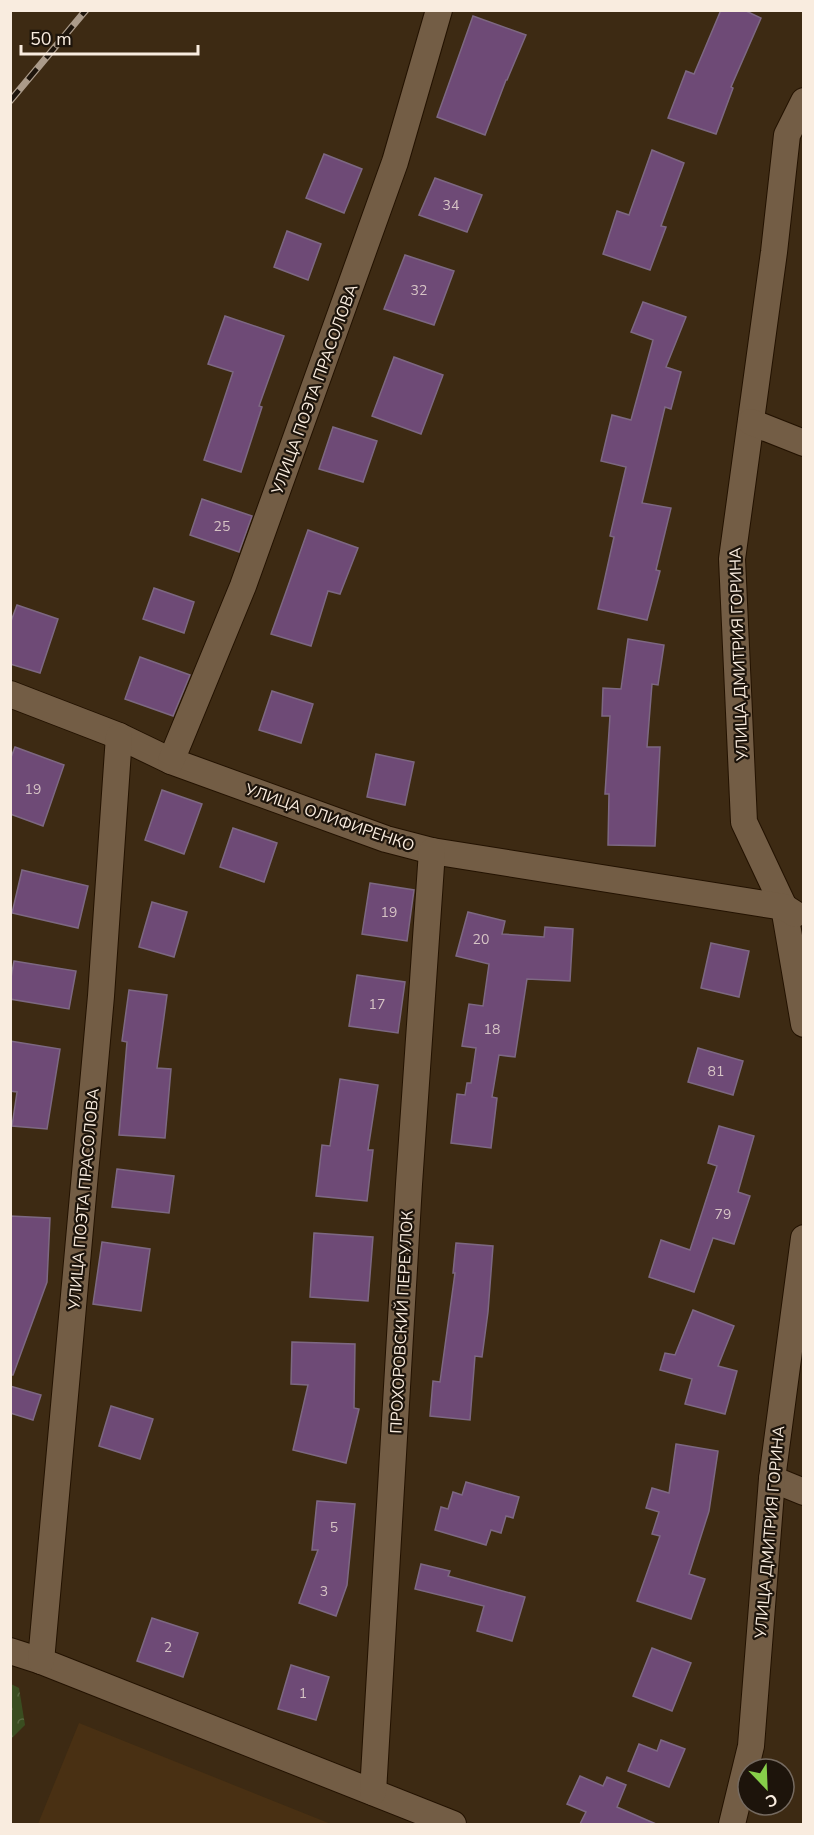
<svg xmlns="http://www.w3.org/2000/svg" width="814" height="1835" viewBox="0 0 814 1835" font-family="'Nunito Sans',sans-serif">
<defs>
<pattern id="forest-crowns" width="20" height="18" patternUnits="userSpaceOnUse" patternTransform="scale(1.5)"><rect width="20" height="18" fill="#3a4d20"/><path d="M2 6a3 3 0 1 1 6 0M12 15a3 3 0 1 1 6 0" fill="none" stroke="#576740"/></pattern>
</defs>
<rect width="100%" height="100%" fill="#3d2a13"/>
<path fill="#493013" d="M 79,1723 L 331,1824 L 38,1824 Z"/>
<path fill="url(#forest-crowns)" d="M 11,1684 L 19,1688 L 25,1725 L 11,1739 Z"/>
<g fill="#6e4a76" stroke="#7d6882" stroke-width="1.5">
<path d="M 721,10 L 744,10 L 761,18 L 731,87 L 733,88 L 716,134 L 668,118 L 686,71 L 694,74 Z"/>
<path d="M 473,16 L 526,35 L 507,80 L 506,80 L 485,135 L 437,117 Z"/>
<path d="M 652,150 L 684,163 L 661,226 L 666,227 L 650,270 L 603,254 L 617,211 L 629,215 Z"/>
<path d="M 324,154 L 362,169 L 344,213 L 306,198 Z"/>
<path d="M 435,178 L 482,195 L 467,232 L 419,215 Z"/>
<path d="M 287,231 L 321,244 L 308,280 L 274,267 Z"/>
<path d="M 405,255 L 454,271 L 434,325 L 384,309 Z"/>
<path d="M 643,302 L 686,317 L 666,367 L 681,372 L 671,409 L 665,407 L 642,503 L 671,508 L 656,570 L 660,571 L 647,620 L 598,609 L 614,537 L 610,536 L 626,467 L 601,461 L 612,415 L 631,420 L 653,340 L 631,332 Z"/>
<path d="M 225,316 L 284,336 L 259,406 L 262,407 L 241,472 L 204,460 L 233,372 L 208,364 Z"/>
<path d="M 394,357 L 443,375 L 421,434 L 372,416 Z"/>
<path d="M 333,427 L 377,441 L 363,482 L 319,469 Z"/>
<path d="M 202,499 L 252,516 L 239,552 L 190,535 Z"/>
<path d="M 308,530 L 358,548 L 340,594 L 328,591 L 311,646 L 271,634 Z"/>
<path d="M 154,588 L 194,602 L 184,633 L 143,619 Z"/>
<path d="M 17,605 L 58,619 L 40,673 L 10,664 L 10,624 Z"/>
<path d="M 628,639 L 664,645 L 658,685 L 652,684 L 647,747 L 660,747 L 655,846 L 608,845 L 609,794 L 605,794 L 610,716 L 602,716 L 603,688 L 621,689 Z"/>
<path d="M 140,657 L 190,675 L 173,716 L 125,699 Z"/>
<path d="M 272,691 L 313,704 L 301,743 L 259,730 Z"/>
<path d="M 15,747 L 64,765 L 43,826 L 10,814 L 10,760 Z"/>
<path d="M 376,754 L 414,762 L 405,805 L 367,797 Z"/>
<path d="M 162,790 L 202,804 L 184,854 L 145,840 Z"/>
<path d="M 233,828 L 277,843 L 264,882 L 220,867 Z"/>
<path d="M 22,870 L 88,886 L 78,928 L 12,913 Z"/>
<path d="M 370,883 L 414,890 L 407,941 L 362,934 Z"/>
<path d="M 152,902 L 187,912 L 174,957 L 139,947 Z"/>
<path d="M 468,912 L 505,921 L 502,934 L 544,937 L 545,927 L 573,929 L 570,981 L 527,979 L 515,1057 L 499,1055 L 492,1097 L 497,1098 L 491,1148 L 451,1143 L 457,1094 L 465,1095 L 467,1083 L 471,1083 L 476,1048 L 462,1046 L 469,1004 L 483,1006 L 489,964 L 456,956 Z"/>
<path d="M 711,943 L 749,951 L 739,997 L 701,988 Z"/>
<path d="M 14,961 L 76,971 L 69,1009 L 10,999 L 10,983 Z"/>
<path d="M 357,975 L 405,982 L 398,1033 L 349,1026 Z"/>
<path d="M 129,990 L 167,995 L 157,1068 L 171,1069 L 165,1138 L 119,1135 L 127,1042 L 122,1041 Z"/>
<path d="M 10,1041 L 60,1049 L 47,1129 L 12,1126 L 17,1092 L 10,1091 Z"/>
<path d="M 698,1048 L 743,1061 L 733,1095 L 688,1082 Z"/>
<path d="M 340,1079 L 378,1085 L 368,1150 L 373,1150 L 367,1201 L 316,1196 L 322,1145 L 330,1146 Z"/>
<path d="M 719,1126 L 754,1136 L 738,1192 L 750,1196 L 734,1244 L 713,1238 L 694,1292 L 649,1277 L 661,1240 L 690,1250 L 717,1166 L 708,1163 Z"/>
<path d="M 117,1169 L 174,1176 L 169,1213 L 112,1207 Z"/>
<path d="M 10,1216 L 50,1218 L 47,1282 L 13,1375 L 10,1375 Z"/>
<path d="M 314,1233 L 373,1237 L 368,1301 L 310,1297 Z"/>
<path d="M 102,1242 L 150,1249 L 141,1311 L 93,1304 Z"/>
<path d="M 456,1243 L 493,1246 L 488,1312 L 482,1357 L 475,1356 L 470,1420 L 430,1416 L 433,1381 L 440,1382 L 455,1273 L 453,1273 Z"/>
<path d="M 693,1310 L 734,1326 L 718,1366 L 737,1371 L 725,1414 L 685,1404 L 692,1379 L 660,1370 L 665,1353 L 675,1355 Z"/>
<path d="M 292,1342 L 355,1344 L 354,1408 L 359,1409 L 346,1463 L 293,1450 L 308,1385 L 291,1384 Z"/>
<path d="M 10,1386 L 41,1395 L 33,1420 L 10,1413 Z"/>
<path d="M 111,1406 L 153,1419 L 140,1459 L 99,1446 Z"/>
<path d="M 676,1444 L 718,1451 L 709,1511 L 689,1574 L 705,1579 L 691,1619 L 637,1601 L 660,1536 L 652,1534 L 659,1512 L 646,1508 L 652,1488 L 669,1493 Z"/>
<path d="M 466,1482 L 519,1497 L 513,1518 L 506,1516 L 501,1533 L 491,1530 L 486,1545 L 435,1530 L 441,1507 L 448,1509 L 453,1492 L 462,1495 Z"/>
<path d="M 317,1501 L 355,1504 L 347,1585 L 336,1616 L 299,1603 L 318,1550 L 312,1550 Z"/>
<path d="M 421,1564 L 450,1571 L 448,1576 L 525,1597 L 512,1641 L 477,1631 L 484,1606 L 415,1589 Z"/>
<path d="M 152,1618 L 198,1633 L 183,1677 L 137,1661 Z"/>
<path d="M 652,1648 L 691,1663 L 672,1711 L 633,1696 Z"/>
<path d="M 291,1665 L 329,1677 L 316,1720 L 278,1709 Z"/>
<path d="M 661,1740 L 685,1749 L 669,1787 L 628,1771 L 639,1744 L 657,1751 Z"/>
<path d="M 580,1776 L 603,1786 L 607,1777 L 626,1785 L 617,1807 L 656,1824 L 580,1824 L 586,1812 L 567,1804 Z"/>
</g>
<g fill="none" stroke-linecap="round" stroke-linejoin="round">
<defs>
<g id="minor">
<path d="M 804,101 L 787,135 L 774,252 L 732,559 L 744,822 L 784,907 L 804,1024"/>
<path d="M 751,422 L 804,443"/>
<path d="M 10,694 L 119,736 L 171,761 L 386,839 L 432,851 L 784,907 L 795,914"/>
<path d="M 171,761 L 243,586 L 395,162 L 439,10"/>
<path d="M 772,1479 L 804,1492"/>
<path d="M 10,1651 L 41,1661 L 453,1824"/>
<path d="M 41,1661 L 101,996 L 119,736"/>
<path d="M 373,1792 L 409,1184 L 432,851"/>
<path d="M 732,1824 L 751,1746 L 772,1479 L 804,1238"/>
</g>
</defs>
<use href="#minor" stroke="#231200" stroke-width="28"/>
<use href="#minor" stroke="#735d45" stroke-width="26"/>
<defs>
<path id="rail" d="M 10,101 L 86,10"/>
</defs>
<use href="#rail" stroke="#ab9b8a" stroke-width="7"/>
<use href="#rail" stroke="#1d140b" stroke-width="4.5" stroke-dasharray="14" stroke-linecap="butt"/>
</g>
<g text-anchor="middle" stroke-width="4.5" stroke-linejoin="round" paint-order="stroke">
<g font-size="14" fill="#d6c4c5">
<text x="451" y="210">34</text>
<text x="419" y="295">32</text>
<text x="222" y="531">25</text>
<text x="33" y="794">19</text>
<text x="389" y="917">19</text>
<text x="481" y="944">20</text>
<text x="377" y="1009">17</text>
<text x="492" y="1034">18</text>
<text x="716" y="1076">81</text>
<text x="723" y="1219">79</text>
<text x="334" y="1532">5</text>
<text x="324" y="1596">3</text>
<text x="168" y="1652">2</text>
<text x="303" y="1698">1</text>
</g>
<g font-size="16" fill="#f9ecdf" stroke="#1d140b">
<text transform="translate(314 389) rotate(-70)" y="6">УЛИЦА ПОЭТА ПРАСОЛОВА</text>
<text transform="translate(738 654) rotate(-92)" y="6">УЛИЦА ДМИТРИЯ ГОРИНА</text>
<text transform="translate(330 817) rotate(19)" y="6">УЛИЦА ОЛИФИРЕНКО</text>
<text transform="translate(83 1199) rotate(-85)" y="6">УЛИЦА ПОЭТА ПРАСОЛОВА</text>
<text transform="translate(401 1322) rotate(-87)" y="6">ПРОХОРОВСКИЙ ПЕРЕУЛОК</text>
<text transform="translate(769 1532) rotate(-85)" y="6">УЛИЦА ДМИТРИЯ ГОРИНА</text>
</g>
</g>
<rect width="814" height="1835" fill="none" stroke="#f9ecdf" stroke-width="24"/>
<g transform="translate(766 1787) rotate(157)"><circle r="28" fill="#1d140b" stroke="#756a60" stroke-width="1.5"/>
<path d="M0-4.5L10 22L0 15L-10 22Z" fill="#87cf4a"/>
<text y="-9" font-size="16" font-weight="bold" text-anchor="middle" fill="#f9ecdf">С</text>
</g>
<path d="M21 45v9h177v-9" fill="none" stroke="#f9ecdf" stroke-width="3"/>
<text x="30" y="45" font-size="18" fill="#f9ecdf" stroke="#1d140b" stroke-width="4.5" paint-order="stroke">50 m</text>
</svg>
